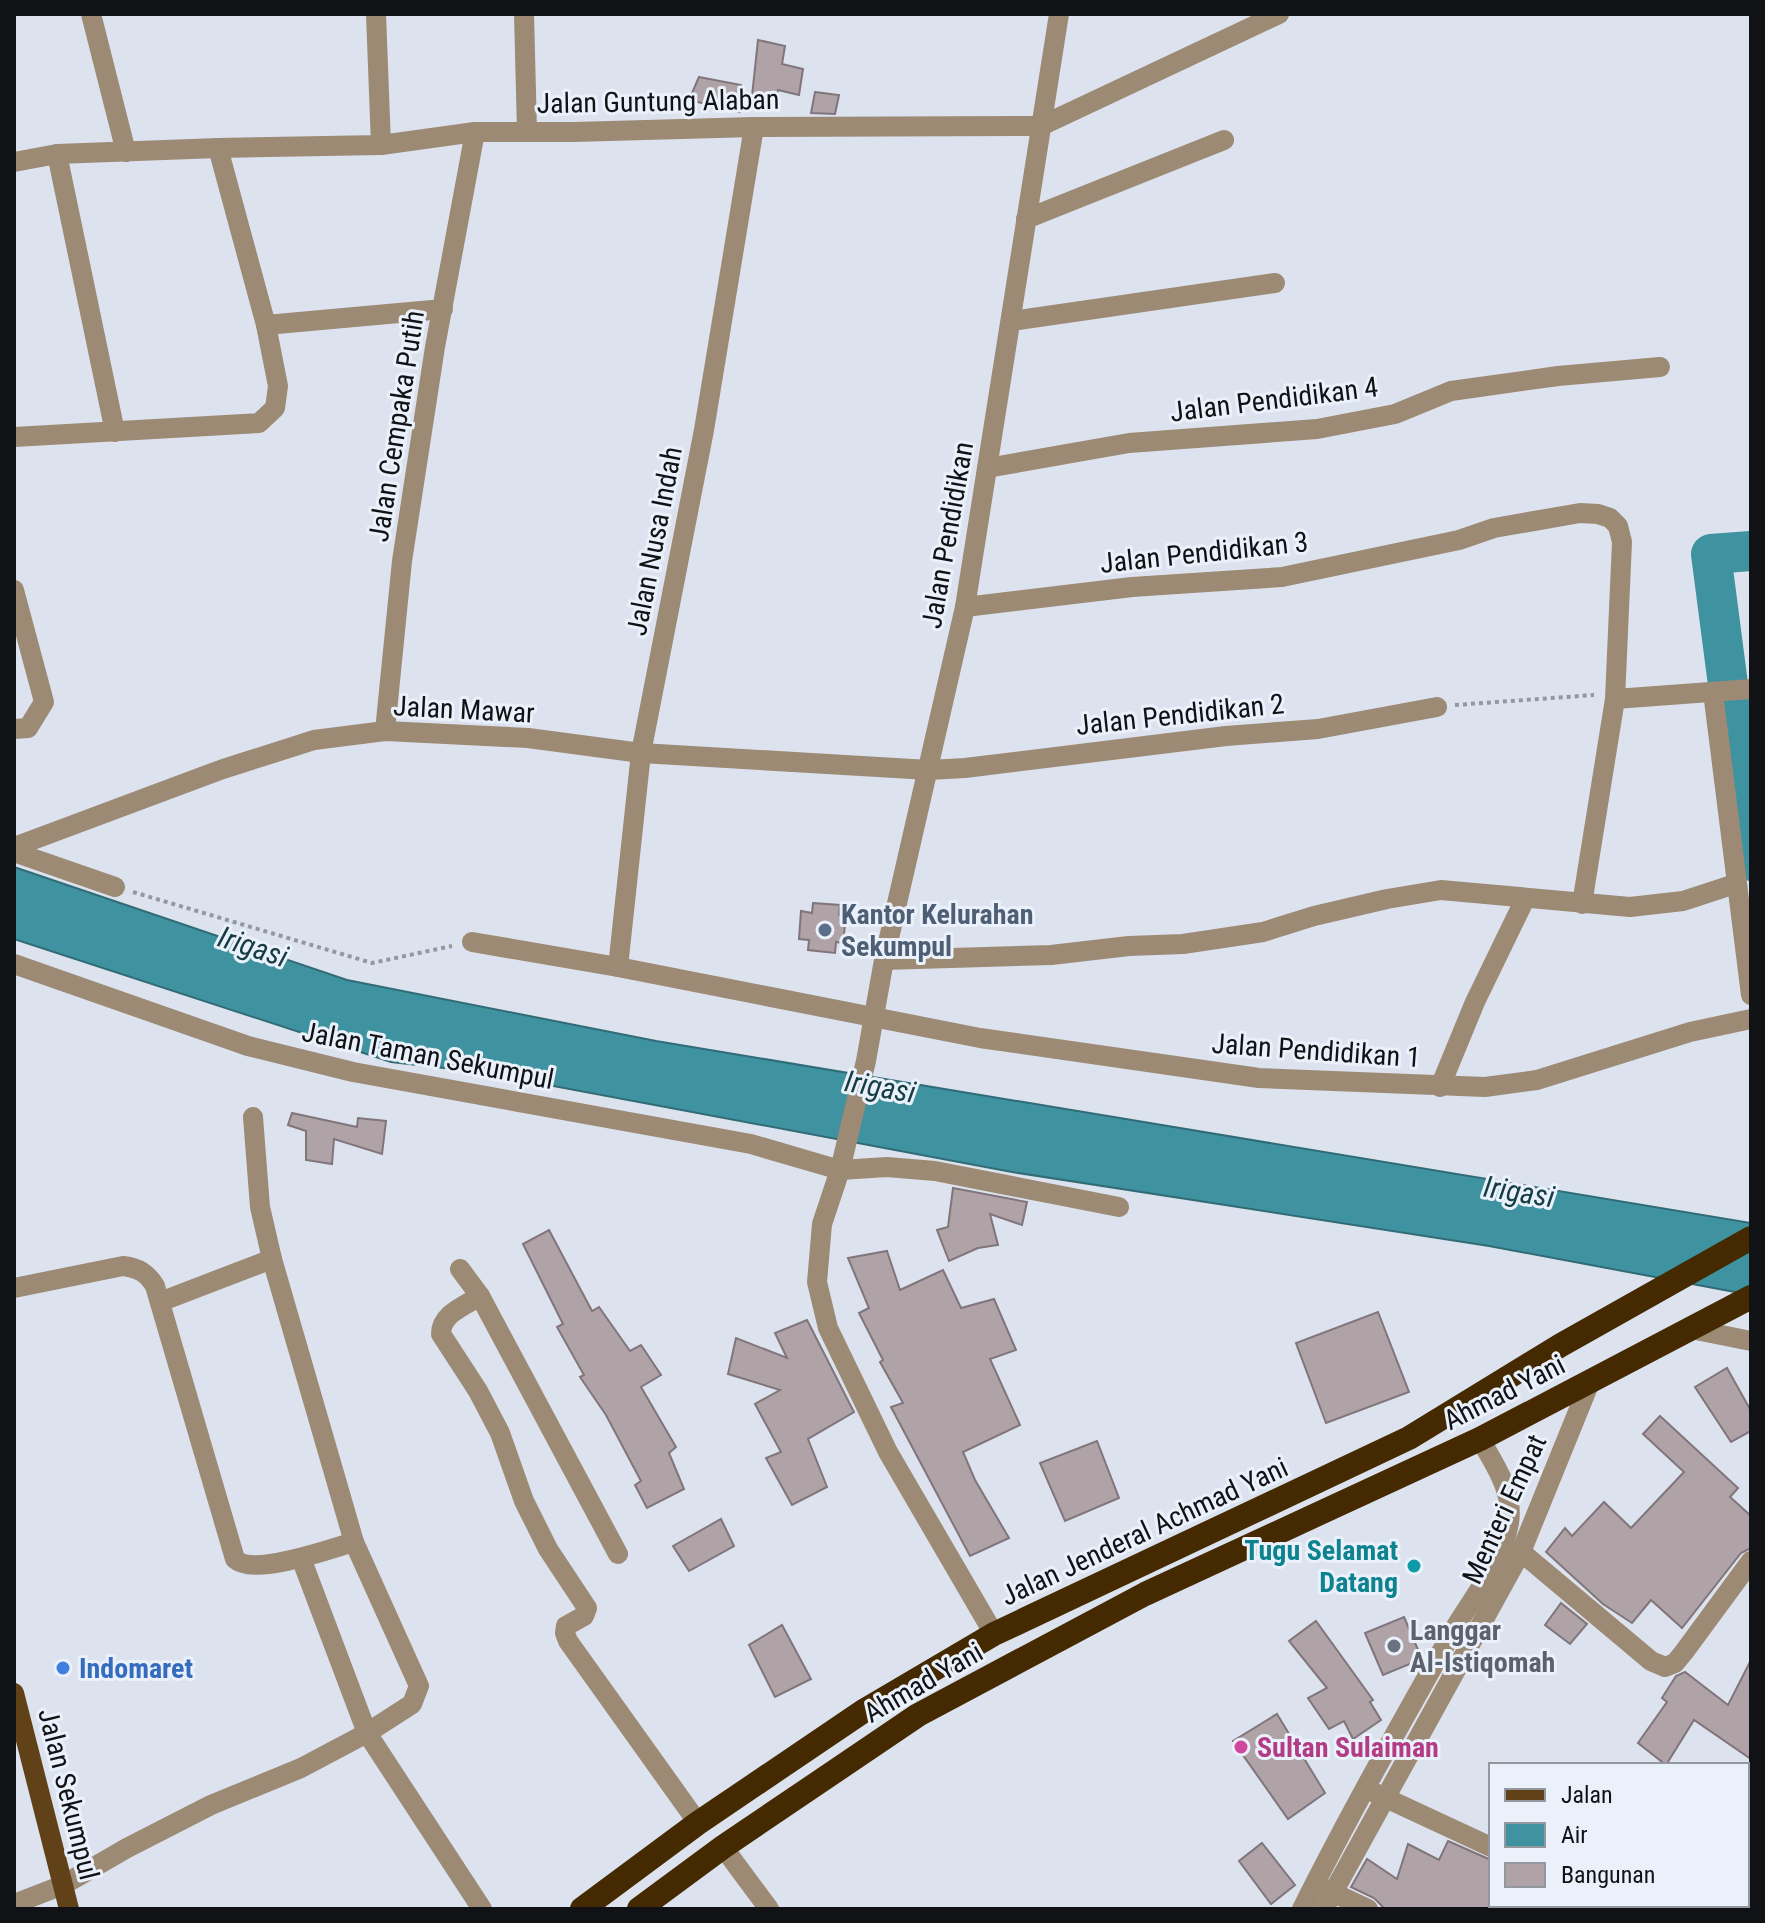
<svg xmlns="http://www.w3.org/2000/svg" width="1765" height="1923" viewBox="0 0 1765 1923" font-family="'Roboto Condensed',sans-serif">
<rect width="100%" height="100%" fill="#dce3ee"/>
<path fill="#3f93a0" stroke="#316c76" stroke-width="2" d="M 14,867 L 347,980 L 656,1041 L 1751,1223 L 1751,1295 L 1489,1246 L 1012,1172 L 479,1072 L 391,1062 L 14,939 Z"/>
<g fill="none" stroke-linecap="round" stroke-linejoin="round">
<path stroke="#3f93a0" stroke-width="40" d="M 1751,551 L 1711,554 L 1751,861"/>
</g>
<g fill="#afa3a8" stroke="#80757a" stroke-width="2">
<path d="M 758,40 L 785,46 L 782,64 L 803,69 L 799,95 L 778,90 L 776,100 L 752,96 Z"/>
<path d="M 699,77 L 741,85 L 740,112 L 689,100 Z"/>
<path d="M 815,92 L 839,95 L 835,114 L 811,113 Z"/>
<path d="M 813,903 L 840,905 L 839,915 L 846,916 L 843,943 L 836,942 L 835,953 L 808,950 L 809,940 L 799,939 L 801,911 L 812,913 Z"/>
<path d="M 292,1113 L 357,1127 L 358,1118 L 386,1121 L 382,1154 L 334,1139 L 332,1164 L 306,1160 L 306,1131 L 288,1125 Z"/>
<path d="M 953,1188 L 1027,1202 L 1022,1225 L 990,1214 L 998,1245 L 978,1248 L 949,1261 L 937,1230 L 948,1227 Z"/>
<path d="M 549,1230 L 592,1311 L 599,1307 L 630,1351 L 641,1345 L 661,1375 L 641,1387 L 676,1447 L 669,1453 L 684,1489 L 647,1508 L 635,1485 L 641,1481 L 606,1415 L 580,1377 L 584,1375 L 557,1327 L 563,1324 L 523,1244 Z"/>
<path d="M 887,1251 L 900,1290 L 943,1270 L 961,1308 L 994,1299 L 1016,1350 L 990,1359 L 1020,1425 L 963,1452 L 975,1480 L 1009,1538 L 970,1556 L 891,1407 L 903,1403 L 880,1362 L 883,1360 L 859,1313 L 869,1308 L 848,1258 Z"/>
<path d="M 1378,1312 L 1409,1392 L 1326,1423 L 1296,1343 Z"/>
<path d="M 807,1320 L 854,1412 L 808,1439 L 827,1487 L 792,1505 L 766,1458 L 781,1452 L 755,1404 L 780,1390 L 728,1374 L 736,1338 L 787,1358 L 775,1333 Z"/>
<path d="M 1727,1368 L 1751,1411 L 1751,1431 L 1731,1442 L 1695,1387 Z"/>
<path d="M 1660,1416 L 1738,1488 L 1730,1497 L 1751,1516 L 1751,1548 L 1741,1553 L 1682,1628 L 1651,1600 L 1632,1623 L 1603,1604 L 1546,1552 L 1565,1528 L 1572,1536 L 1604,1502 L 1631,1528 L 1684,1472 L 1643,1434 Z"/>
<path d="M 1097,1441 L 1119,1498 L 1065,1521 L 1040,1463 Z"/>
<path d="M 721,1519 L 734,1546 L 689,1571 L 673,1546 Z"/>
<path d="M 1561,1603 L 1587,1624 L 1570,1644 L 1545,1625 Z"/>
<path d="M 1404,1617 L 1422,1659 L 1383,1675 L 1365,1633 Z"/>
<path d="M 1316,1621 L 1373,1700 L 1370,1702 L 1381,1720 L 1353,1739 L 1344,1721 L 1329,1729 L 1308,1698 L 1327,1688 L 1289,1641 Z"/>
<path d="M 782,1625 L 811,1679 L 775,1697 L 749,1645 Z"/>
<path d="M 1751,1660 L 1751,1759 L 1694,1720 L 1666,1765 L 1638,1743 L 1667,1702 L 1662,1698 L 1676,1676 L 1685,1672 L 1728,1705 Z"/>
<path d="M 1277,1714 L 1325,1793 L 1288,1819 L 1233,1741 Z"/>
<path d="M 1448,1841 L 1491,1860 L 1491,1909 L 1385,1909 L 1374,1898 L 1351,1887 L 1367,1859 L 1397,1879 L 1408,1844 L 1439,1860 Z"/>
<path d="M 1262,1843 L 1295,1885 L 1271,1904 L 1239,1861 Z"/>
</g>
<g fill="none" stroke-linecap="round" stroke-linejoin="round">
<g stroke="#9298a0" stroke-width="4" stroke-dasharray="4 4" stroke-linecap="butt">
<path d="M 1455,705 L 1594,695"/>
<path d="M 133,892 L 372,963 L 452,946"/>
</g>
<g stroke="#9c8a75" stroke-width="20">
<path d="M 91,14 L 126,152"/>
<path d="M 376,14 L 381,145"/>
<path d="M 524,14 L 527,132"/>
<path d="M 57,154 L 115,432"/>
<path d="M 14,162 L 57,154 L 218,148 L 381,145 L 475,132 L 573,132 L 754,127 L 1041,126 L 1279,14"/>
<path d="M 1026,219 L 1224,140"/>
<path d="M 1011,321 L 1275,283"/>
<path d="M 266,325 L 443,309"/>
<path d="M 14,437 L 259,423 L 275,408 L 278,386 L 266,325 L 218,148"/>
<path d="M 987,468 L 1129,443 L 1317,429 L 1395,414 L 1451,391 L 1558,376 L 1660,367"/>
<path d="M 14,590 L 44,702 L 28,728 L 14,729"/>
<path d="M 965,607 L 1132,587 L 1282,577 L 1459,540 L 1494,528 L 1580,513 L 1598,514 L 1610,518 L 1618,526 L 1622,542 L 1615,699 L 1582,904"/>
<path d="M 1713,692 L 1751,995"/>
<path d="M 1615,699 L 1751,689"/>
<path d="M 385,731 L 402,561 L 435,347 L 475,132"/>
<path d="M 14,847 L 223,769 L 314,740 L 385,731 L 528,738 L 641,753 L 929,770 L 965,768 L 1226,736 L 1318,729 L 1437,707"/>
<path d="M 14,852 L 115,887"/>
<path d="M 472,942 L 618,967 L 980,1038 L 1259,1078 L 1485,1087 L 1537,1080 L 1690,1032 L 1751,1019"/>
<path d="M 884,960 L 1051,955 L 1129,946 L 1183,944 L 1263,932 L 1314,916 L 1387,899 L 1441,890 L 1630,907 L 1683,901 L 1735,884"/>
<path d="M 14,964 L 248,1046 L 353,1072 L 751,1144 L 840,1170 L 887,1167 L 935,1171 L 1119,1207"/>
<path d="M 618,967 L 641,753 L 704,430 L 754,127"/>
<path d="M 1440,1087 L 1475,1002 L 1525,899"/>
<path d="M 460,1269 L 480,1296 L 618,1554"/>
<path d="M 14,1288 L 123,1266 C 139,1268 147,1273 155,1286 L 235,1559 C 253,1577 330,1549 354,1542"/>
<path d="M 480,1296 C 464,1306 441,1314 441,1334 L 478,1391 L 500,1433 L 524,1501 L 548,1549 L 587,1608 L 584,1616 L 566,1626 L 565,1633 L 568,1641 L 698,1823"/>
<path d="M 160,1302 L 272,1259"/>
<path d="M 1691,1329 L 1751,1341"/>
<path d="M 1521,1552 L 1651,1661 L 1665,1667 L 1675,1663 L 1684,1652 L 1751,1561"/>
<path d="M 301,1558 L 367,1733 L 482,1909"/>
<path d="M 994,1634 L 888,1452 L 828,1328 L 817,1282 L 822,1224 L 840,1170 L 866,1061 L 884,960 L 965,607 L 1059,14"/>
<path d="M 1375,1793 L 1491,1847"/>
<path d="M 723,1847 L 769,1909"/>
<path d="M 1321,1887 L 1368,1909"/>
<path d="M 14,1904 L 63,1885 L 127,1848 L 211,1805 L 301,1768 L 367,1733 L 412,1704 L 419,1686 L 354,1542 L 272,1259 L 260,1207 L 253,1117"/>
<path d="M 1607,1905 L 1615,1909"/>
<path d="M 1302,1909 C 1349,1815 1401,1723 1453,1631 C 1473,1597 1502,1563 1509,1523 C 1514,1492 1495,1465 1480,1439"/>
<path d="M 1324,1909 L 1521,1552 L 1590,1382"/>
</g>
<path stroke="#604118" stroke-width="20" d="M 14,1693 L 69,1909"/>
<g stroke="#452a01" stroke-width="24">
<path d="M 582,1909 L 698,1823 L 865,1710 L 994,1634 L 1409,1438 L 1561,1345 L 1751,1238"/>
<path d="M 639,1909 L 723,1847 L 918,1715 L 1145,1594 L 1480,1439 L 1751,1297"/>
</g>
</g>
<circle fill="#5c6f8a" stroke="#eaf1fb" stroke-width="3" cx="825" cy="930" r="8"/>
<circle fill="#0f9aa8" stroke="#eaf1fb" stroke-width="3" cx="1414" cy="1566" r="8"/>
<circle fill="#6b7280" stroke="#eaf1fb" stroke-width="3" cx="1394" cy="1646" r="8"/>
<circle fill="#3f7fe0" stroke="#eaf1fb" stroke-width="3" cx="63" cy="1668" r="8"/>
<circle fill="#d1479c" stroke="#eaf1fb" stroke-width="3" cx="1241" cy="1747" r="8"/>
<g text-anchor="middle" stroke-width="6" stroke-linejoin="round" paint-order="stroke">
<g font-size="28" fill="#101215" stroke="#eaf1fb">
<text transform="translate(658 101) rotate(-1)" y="10">Jalan Guntung Alaban</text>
<text transform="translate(1274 399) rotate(-7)" y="10">Jalan Pendidikan 4</text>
<text transform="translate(396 426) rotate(-81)" y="10">Jalan Cempaka Putih</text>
<text transform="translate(947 535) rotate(-80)" y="10">Jalan Pendidikan</text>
<text transform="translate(654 541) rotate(-79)" y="10">Jalan Nusa Indah</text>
<text transform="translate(1204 552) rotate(-6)" y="10">Jalan Pendidikan 3</text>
<text transform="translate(464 709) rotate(3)" y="10">Jalan Mawar</text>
<text transform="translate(1180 714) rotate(-6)" y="10">Jalan Pendidikan 2</text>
<text transform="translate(1316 1050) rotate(4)" y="10">Jalan Pendidikan 1</text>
<text transform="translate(428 1055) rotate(11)" y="10">Jalan Taman Sekumpul</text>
<text transform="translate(1504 1392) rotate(-27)" y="10">Ahmad Yani</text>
<text transform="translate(1504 1509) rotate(-65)" y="10">Menteri Empat</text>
<text transform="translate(1144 1531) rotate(-25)" y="10">Jalan Jenderal Achmad Yani</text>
<text transform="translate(923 1682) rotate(-30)" y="10">Ahmad Yani</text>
<text transform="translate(69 1794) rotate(76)" y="10">Jalan Sekumpul</text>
</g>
<g font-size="28" font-weight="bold" fill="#4e5e75" stroke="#eaf1fb" text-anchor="start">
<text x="841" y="924">Kantor Kelurahan<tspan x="841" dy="32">Sekumpul</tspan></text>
</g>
<g font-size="28" font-weight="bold" fill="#0d838f" stroke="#eaf1fb" text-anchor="end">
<text x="1398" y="1560">Tugu Selamat<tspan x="1398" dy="32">Datang</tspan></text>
</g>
<g font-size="28" font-weight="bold" fill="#5b616d" stroke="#eaf1fb" text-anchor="start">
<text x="1410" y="1640">Langgar<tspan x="1410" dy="32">Al-Istiqomah</tspan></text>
</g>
<g font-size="28" font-weight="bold" fill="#366cbe" stroke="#eaf1fb" text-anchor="start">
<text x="79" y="1678">Indomaret</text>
</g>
<g font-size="28" font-weight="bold" fill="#b23c85" stroke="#eaf1fb" text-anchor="start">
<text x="1257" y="1757">Sultan Sulaiman</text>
</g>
<g font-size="30" font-style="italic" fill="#153d43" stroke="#eaf1fb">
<text transform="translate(253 947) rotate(18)" y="10">Irigasi</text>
<text transform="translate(880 1087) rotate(10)" y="10">Irigasi</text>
<text transform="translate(1519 1192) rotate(9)" y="10">Irigasi</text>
</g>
</g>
<rect width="1765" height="1923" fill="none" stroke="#101215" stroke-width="32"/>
<rect x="1489" y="1763" width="260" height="144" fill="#eaf1fb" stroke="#93989f" stroke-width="2"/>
<rect x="1505" y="1789" width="40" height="12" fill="#604118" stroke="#93989f" stroke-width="2"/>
<text x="1561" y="1803" font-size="24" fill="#101215">Jalan</text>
<rect x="1505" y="1823" width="40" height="24" fill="#3f93a0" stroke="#93989f" stroke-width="2"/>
<text x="1561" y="1843" font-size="24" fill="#101215">Air</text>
<rect x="1505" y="1863" width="40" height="24" fill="#afa3a8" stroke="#93989f" stroke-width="2"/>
<text x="1561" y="1883" font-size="24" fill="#101215">Bangunan</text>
</svg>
